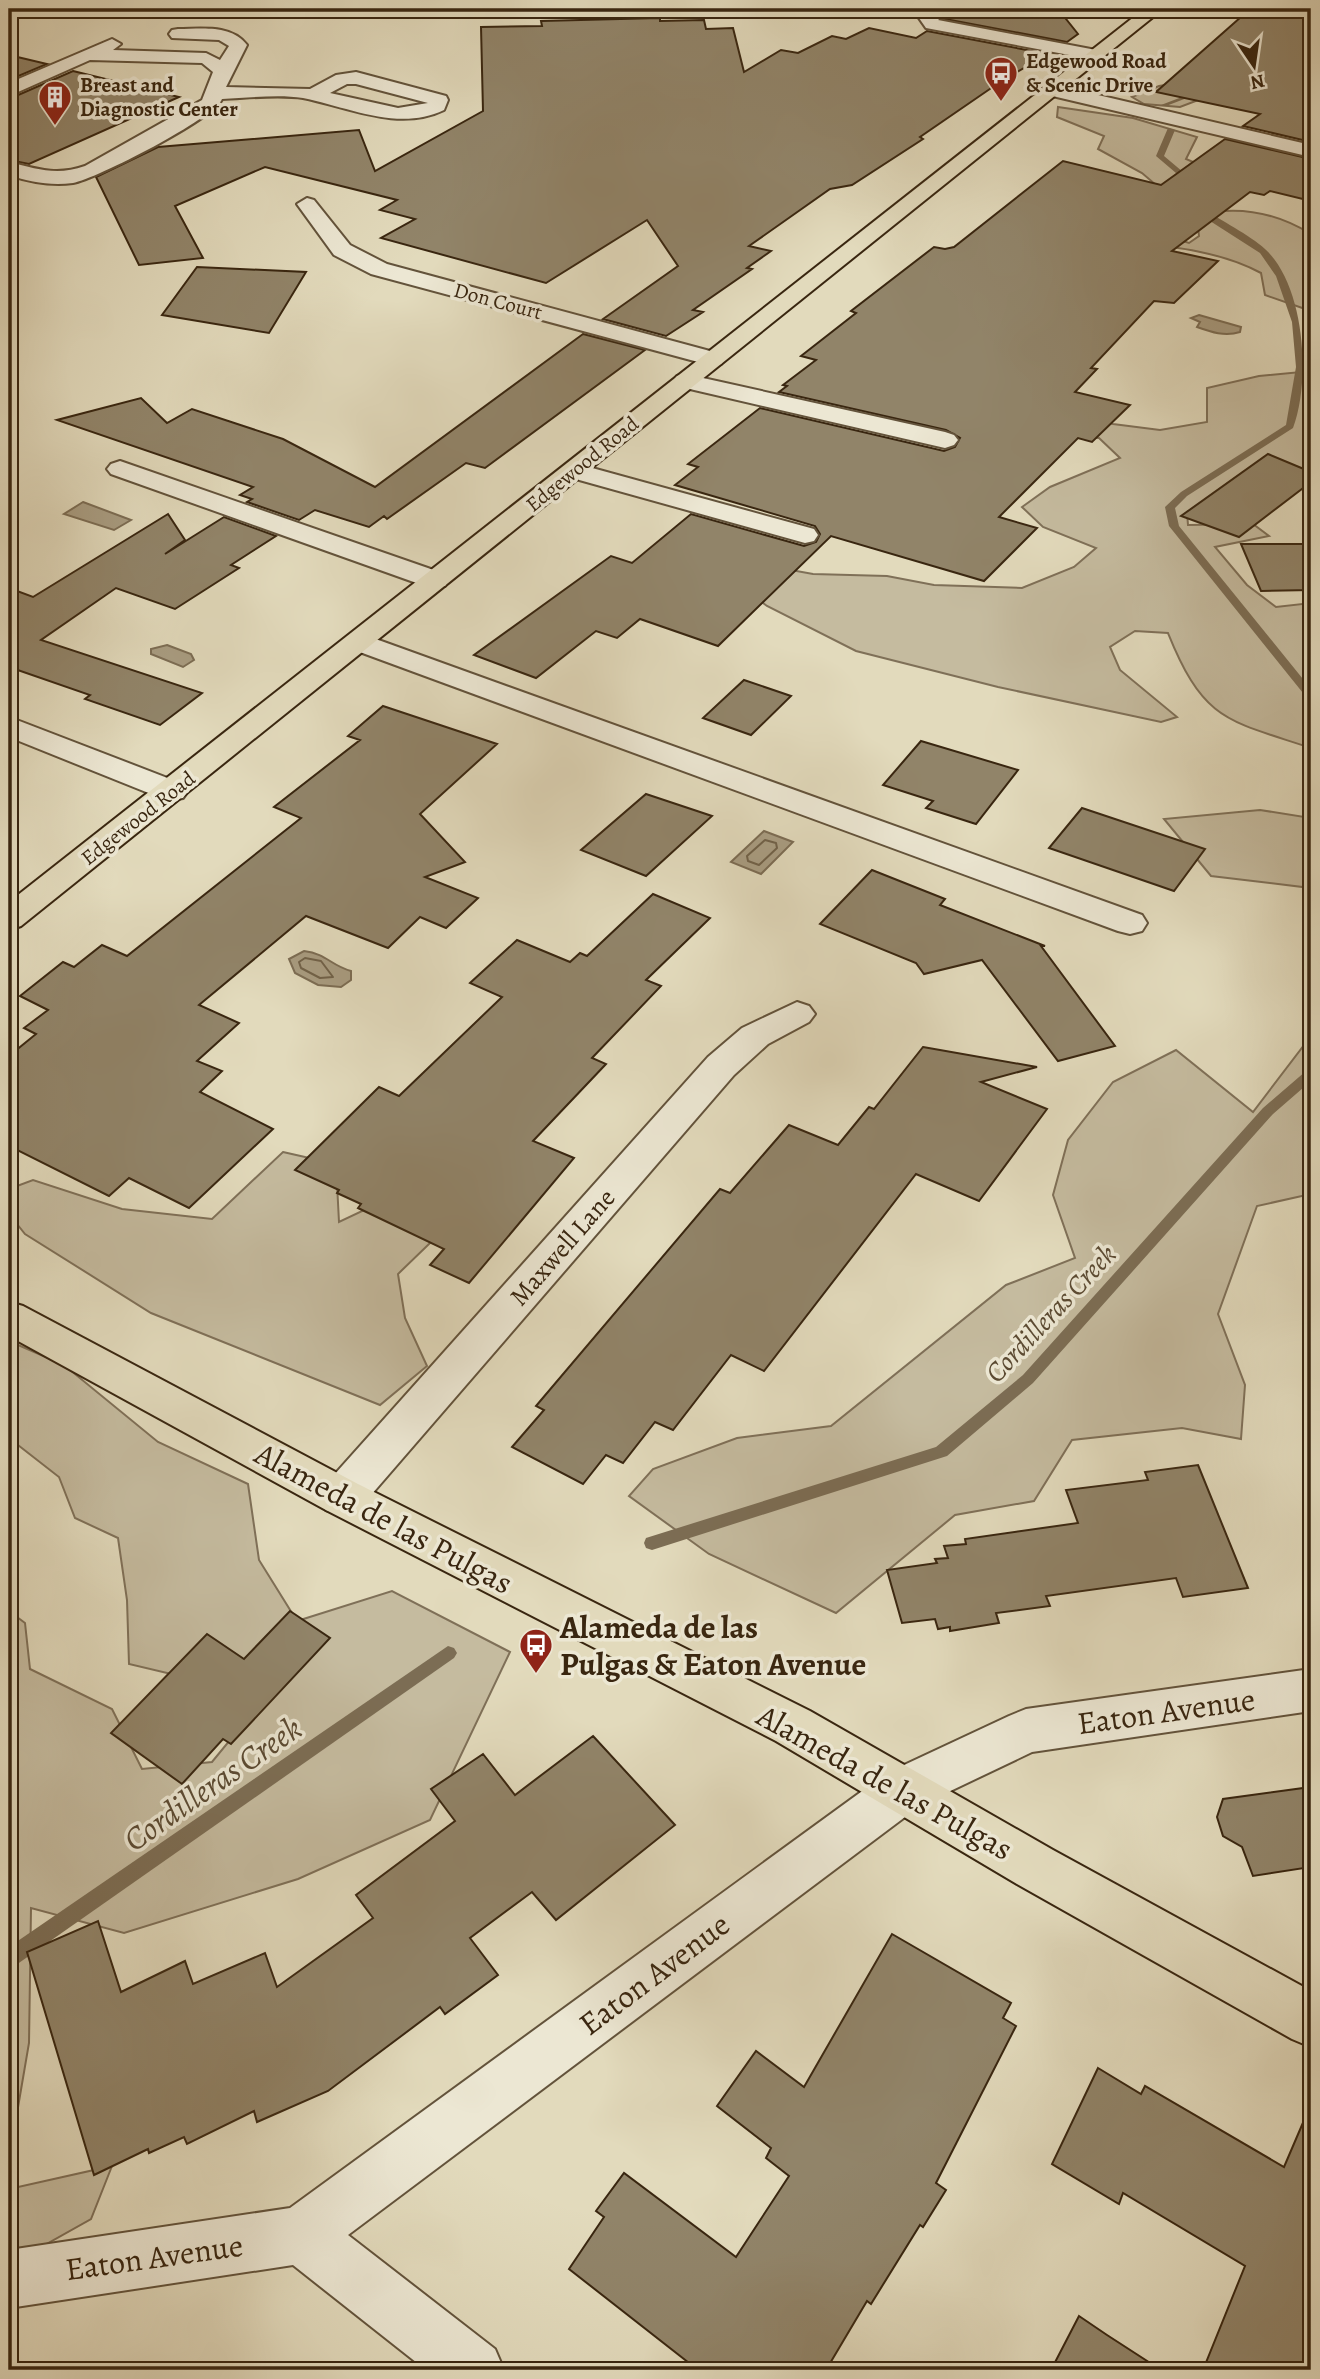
<svg xmlns="http://www.w3.org/2000/svg" width="1320" height="2379" viewBox="0 0 1320 2379" font-family="Alegreya,serif">
<rect width="100%" height="100%" fill="#e2dabc"/>
<filter id="stains"><feTurbulence type="fractalNoise" baseFrequency=".00286" numOctaves="4"/><feColorMatrix values="0 0 0 0 .2 0 0 0 0 .09 0 0 0 0 .02 0 0 0 .5 -.17"/></filter>
<radialGradient id="worn" r=".72"><stop offset=".6" stop-color="#630" stop-opacity="0"/><stop offset="1" stop-color="#630" stop-opacity=".3"/></radialGradient>
<g fill="#c5bb9f" stroke="#7f7058" stroke-width="2">
<path d="M 1311,62 L 1311,79 L 1214,94 L 1180,107 L 1144,104 L 1132,97 L 1159,86 Z"/>
<path d="M 1058,107 L 1133,118 L 1197,137 L 1186,159 L 1221,174 L 1224,211 C 1255,209 1285,218 1311,234 L 1311,311 L 1265,295 L 1261,273 C 1211,246 1147,245 1092,237 L 1130,225 L 1189,243 L 1199,236 L 1197,220 L 1142,173 L 1098,149 L 1104,136 L 1057,117 Z"/>
<path d="M 1311,371 L 1311,476 L 1296,470 L 1187,512 L 1188,525 L 1253,524 L 1269,536 L 1215,547 L 1247,585 L 1276,607 L 1311,603 L 1311,632 L 1304,635 L 1311,646 L 1311,748 C 1227,720 1204,722 1168,633 L 1135,631 L 1110,647 L 1120,670 L 1177,717 L 1161,722 L 998,687 L 856,651 L 767,606 L 720,571 L 753,563 L 813,574 L 887,576 L 934,585 L 1022,588 L 1074,567 L 1096,548 L 1043,527 L 1022,507 L 1050,487 L 1120,458 L 1099,438 L 1007,432 L 970,440 L 937,427 L 1001,395 L 1113,424 L 1160,430 L 1207,422 L 1207,388 L 1259,376 Z"/>
<path d="M 1260,810 L 1311,818 L 1311,888 L 1211,876 L 1164,819 Z"/>
<path d="M 1311,1036 L 1311,1194 L 1257,1206 L 1218,1314 L 1245,1385 L 1241,1439 L 1182,1428 L 1072,1440 L 1034,1501 L 955,1515 L 836,1613 L 709,1554 L 629,1496 L 653,1469 L 737,1438 L 831,1426 L 1006,1285 L 1075,1258 L 1053,1195 L 1068,1140 L 1113,1082 L 1176,1050 L 1253,1112 Z"/>
<path d="M 283,1152 L 336,1164 L 339,1222 L 453,1168 L 491,1184 L 398,1274 L 405,1318 L 427,1366 L 380,1405 L 151,1313 L 25,1234 L 9,1214 L 9,1189 L 33,1180 L 122,1209 L 212,1219 Z"/>
<path d="M 9,1341 L 64,1365 L 158,1442 L 248,1484 L 259,1560 L 297,1621 L 392,1591 L 510,1652 L 430,1820 L 298,1879 L 124,1933 L 31,1908 L 29,2043 L 9,2160 L 9,1611 L 25,1623 L 30,1669 L 112,1709 L 142,1769 L 212,1762 L 271,1690 L 205,1682 L 129,1664 L 127,1600 L 118,1538 L 75,1518 L 59,1477 L 9,1438 Z"/>
<path d="M 112,2166 L 91,2219 L 25,2256 L 9,2260 L 9,2189 Z"/>
</g>
<g fill="#a99d82" stroke="#7c6d54" stroke-width="2">
<path d="M 1199,315 L 1241,327 L 1240,332 C 1225,337 1211,332 1197,327 L 1200,322 L 1191,318 Z"/>
<path d="M 83,502 L 131,520 L 114,530 L 64,514 Z"/>
<path d="M 167,645 L 191,654 L 194,660 L 183,667 L 151,654 L 151,649 Z"/>
<path d="M 764,831 L 793,842 L 761,874 L 731,862 Z"/>
<path d="M 304,951 C 327,954 330,965 351,971 L 351,980 L 341,987 L 318,985 L 295,973 L 289,959 Z"/>
</g>
<g fill="none" stroke-linecap="round" stroke-linejoin="round">
<g stroke="#716249" stroke-width="2">
<path d="M 765,840 L 776,843 L 777,848 L 759,865 L 748,861 L 747,856 Z"/>
<path d="M 305,958 L 321,961 L 333,977 L 320,978 L 301,968 L 299,962 Z"/>
</g>
<g fill="#7c6d54" fill-rule="evenodd">
<path d="M 1195,92 L 1200,93 L 1166,106 L 1161,105 Z"/>
<path d="M 1168,128 L 1175,130 L 1164,156 L 1183,172 L 1187,192 L 1181,192 L 1176,173 L 1156,156 Z"/>
<path d="M 1196,208 L 1202,208 C 1220,220 1250,235 1265,249 C 1305,286 1311,380 1293,428 L 1187,496 L 1175,508 L 1179,526 L 1311,689 L 1311,699 L 1307,698 L 1169,526 L 1165,507 L 1181,492 L 1286,425 L 1296,367 L 1292,322 L 1276,276 L 1260,253 L 1196,212 Z"/>
<path d="M 1311,1070 L 1311,1081 L 1273,1114 L 1033,1383 L 947,1456 L 652,1550 L 646,1548 L 644,1543 L 646,1538 L 936,1447 L 1023,1375 L 1263,1108 L 1306,1071 Z"/>
<path d="M 448,1646 L 454,1648 L 457,1653 L 454,1658 L 16,1965 L 9,1967 L 9,1947 Z"/>
</g>
</g>
<g fill="#918469" stroke="#392610" stroke-width="2">
<path d="M 959,9 L 1058,9 L 1078,34 L 1067,42 L 945,19 Z"/>
<path d="M 1250,9 L 1311,9 L 1311,142 L 1243,126 L 1260,114 L 1156,92 Z"/>
<path d="M 660,18 L 660,21 L 704,20 L 706,29 L 733,28 L 744,72 L 781,50 L 798,53 L 832,36 L 846,39 L 869,28 L 916,38 L 927,31 L 1048,54 L 1000,82 L 920,137 L 923,139 L 852,185 L 830,189 L 749,246 L 771,251 L 747,268 L 752,269 L 693,310 L 703,312 L 666,336 L 603,319 L 678,266 L 647,220 L 546,283 L 381,238 L 415,219 L 380,210 L 397,200 L 265,167 L 175,206 L 203,258 L 139,265 L 96,177 L 158,147 L 359,130 L 375,171 L 483,111 L 481,27 L 542,26 L 541,21 Z"/>
<path d="M 9,55 L 47,64 L 9,80 Z"/>
<path d="M 73,71 L 179,97 L 29,164 L 9,160 L 9,99 Z"/>
<path d="M 1225,139 L 1311,159 L 1311,201 L 1270,191 L 1264,195 L 1250,192 L 1172,251 L 1218,261 L 1174,303 L 1154,301 L 1091,368 L 1097,369 L 1075,392 L 1130,405 L 1092,442 L 1078,438 L 999,517 L 1037,528 L 984,581 L 831,536 L 718,646 L 640,619 L 617,638 L 596,631 L 536,678 L 474,655 L 611,556 L 632,563 L 691,514 L 804,546 L 816,542 L 820,534 L 815,526 L 675,485 L 698,467 L 688,464 L 760,408 L 944,451 L 955,447 L 960,438 L 946,430 L 779,392 L 787,386 L 783,385 L 816,360 L 801,356 L 856,313 L 851,311 L 934,247 L 945,249 L 954,247 L 1063,161 L 1161,185 Z"/>
<path d="M 197,267 L 306,272 L 269,333 L 162,315 Z"/>
<path d="M 583,334 L 645,350 L 485,468 L 466,463 L 387,519 L 384,516 L 369,527 L 315,510 L 299,520 L 247,502 L 252,499 L 240,495 L 253,487 L 57,420 L 141,398 L 167,423 L 192,409 L 283,439 L 375,487 Z"/>
<path d="M 1268,454 L 1311,472 L 1311,482 L 1239,537 L 1181,516 Z"/>
<path d="M 168,514 L 185,540 L 165,554 L 224,517 L 276,536 L 231,565 L 239,568 L 175,609 L 116,588 L 41,640 L 202,693 L 160,725 L 85,699 L 90,695 L 9,667 L 9,588 L 33,597 Z"/>
<path d="M 1241,544 L 1311,544 L 1311,590 L 1261,591 Z"/>
<path d="M 744,680 L 791,696 L 751,735 L 703,718 Z"/>
<path d="M 383,706 L 497,744 L 420,814 L 465,862 L 425,877 L 478,898 L 446,928 L 420,917 L 388,948 L 306,916 L 199,1005 L 239,1023 L 197,1061 L 222,1071 L 200,1092 L 273,1129 L 189,1208 L 129,1178 L 109,1196 L 9,1146 L 9,1056 L 36,1034 L 24,1028 L 48,1010 L 20,996 L 63,962 L 74,967 L 102,945 L 127,956 L 301,818 L 274,807 L 360,740 L 348,736 Z"/>
<path d="M 921,741 L 1018,770 L 976,824 L 926,808 L 933,801 L 883,785 Z"/>
<path d="M 646,794 L 712,816 L 646,876 L 581,850 Z"/>
<path d="M 1082,808 L 1205,849 L 1174,891 L 1049,848 Z"/>
<path d="M 872,870 L 945,899 L 940,905 L 1045,946 L 1041,946 L 1115,1046 L 1058,1061 L 982,960 L 924,974 L 916,963 L 820,924 Z"/>
<path d="M 653,894 L 710,918 L 646,980 L 661,986 L 592,1058 L 606,1064 L 533,1141 L 574,1158 L 469,1283 L 430,1265 L 444,1249 L 358,1208 L 361,1204 L 337,1193 L 339,1190 L 295,1170 L 379,1087 L 399,1096 L 502,997 L 470,983 L 517,940 L 570,962 L 580,953 L 587,956 Z"/>
<path d="M 923,1047 L 1037,1067 L 981,1082 L 1047,1109 L 979,1201 L 916,1174 L 764,1371 L 731,1355 L 673,1430 L 655,1422 L 623,1463 L 606,1455 L 583,1484 L 512,1447 L 544,1410 L 536,1406 L 720,1189 L 730,1193 L 789,1125 L 838,1145 L 869,1107 L 874,1109 Z"/>
<path d="M 1198,1465 L 1248,1588 L 1183,1597 L 1176,1578 L 1046,1596 L 1050,1606 L 996,1613 L 999,1623 L 950,1631 L 950,1627 L 938,1629 L 935,1619 L 902,1623 L 887,1570 L 937,1563 L 935,1559 L 948,1558 L 944,1546 L 966,1544 L 965,1539 L 1078,1523 L 1066,1490 L 1148,1480 L 1145,1472 Z"/>
<path d="M 290,1611 L 330,1638 L 231,1744 L 223,1739 L 182,1784 L 111,1733 L 207,1634 L 244,1659 Z"/>
<path d="M 593,1736 L 675,1825 L 556,1920 L 532,1892 L 470,1938 L 498,1975 L 445,2014 L 440,2007 L 328,2091 L 257,2122 L 254,2111 L 187,2144 L 184,2137 L 149,2153 L 148,2149 L 94,2175 L 27,1952 L 98,1921 L 121,1992 L 185,1961 L 193,1984 L 265,1953 L 277,1987 L 373,1918 L 356,1895 L 455,1821 L 431,1789 L 483,1754 L 515,1795 Z"/>
<path d="M 1311,1787 L 1311,1867 L 1253,1876 L 1242,1847 L 1223,1836 L 1217,1817 L 1223,1799 Z"/>
<path d="M 892,1934 L 1011,2003 L 1003,2018 L 1016,2026 L 936,2183 L 946,2190 L 923,2227 L 920,2225 L 871,2304 L 867,2301 L 826,2370 L 698,2370 L 569,2269 L 604,2217 L 596,2211 L 624,2173 L 736,2257 L 789,2176 L 766,2158 L 771,2148 L 717,2106 L 756,2051 L 804,2087 Z"/>
<path d="M 1098,2068 L 1141,2094 L 1145,2086 L 1284,2167 L 1311,2104 L 1311,2370 L 1203,2370 L 1245,2266 L 1123,2193 L 1119,2204 L 1052,2164 Z"/>
<path d="M 1079,2316 L 1107,2335 L 1161,2370 L 1051,2370 Z"/>
</g>
<g fill="none" stroke-linecap="round" stroke-linejoin="round">
<defs>
<g id="minor">
<path d="M 106,9 L 446,9 L 437,14 L 115,14 Z"/>
<path d="M 931,9 L 951,9 L 938,20 L 1096,50 L 1105,55 L 1096,60 L 926,28 L 919,18 Z"/>
<path d="M 178,29 C 202,29 231,24 247,45 L 226,87 L 310,89 L 336,75 L 356,72 L 446,96 L 448,100 L 444,110 C 399,132 348,107 303,98 C 278,94 248,98 222,99 C 215,118 96,179 73,183 C 50,186 30,182 9,175 L 9,162 C 37,169 57,176 85,166 L 202,100 L 213,72 L 202,63 L 90,60 L 9,96 L 9,83 L 112,39 L 121,44 L 113,50 L 206,53 L 220,60 L 229,46 L 219,40 L 172,38 L 169,34 L 172,30 ZM 347,84 L 356,84 L 428,103 L 398,108 L 330,93 Z"/>
<path d="M 1051,84 L 1311,145 L 1311,157 L 1044,94 L 1042,90 L 1044,86 Z"/>
<path d="M 307,198 L 314,200 L 350,245 L 387,264 L 721,354 L 725,359 L 721,364 L 713,366 L 371,274 L 334,255 L 297,204 Z"/>
<path d="M 685,374 L 945,432 L 954,435 L 958,440 L 954,445 L 945,448 L 677,386 L 673,381 L 677,376 Z"/>
<path d="M 120,461 L 445,574 L 449,580 L 445,586 L 425,586 L 111,474 L 107,469 L 111,464 Z"/>
<path d="M 574,463 L 814,529 L 818,535 L 814,541 L 805,543 L 565,476 L 561,471 L 565,466 Z"/>
<path d="M 359,633 L 1142,915 L 1147,923 L 1142,931 L 1130,934 L 1118,931 L 349,648 L 345,642 L 349,636 Z"/>
<path d="M 9,717 L 183,784 L 188,791 L 183,798 L 172,800 L 161,798 L 9,737 Z"/>
<path d="M 797,1002 L 809,1006 L 815,1014 L 809,1022 L 768,1044 L 734,1075 L 358,1510 L 342,1515 L 326,1510 L 320,1497 L 326,1484 L 708,1057 L 742,1028 Z"/>
<path d="M 1311,1669 L 1311,1711 L 1032,1752 L 921,1805 L 348,2235 L 495,2349 L 504,2370 L 426,2370 L 293,2265 L 9,2308 L 9,2250 L 290,2208 L 887,1773 L 1009,1716 L 1026,1709 Z"/>
</g>
<g id="major">
<path d="M 1144,9 L 1163,9 L 21,926 L 9,930 L 9,902 Z"/>
<path d="M 9,1302 L 23,1306 L 358,1484 L 810,1711 L 1053,1850 L 1311,1991 L 1311,2047 L 1292,2039 L 1017,1884 L 776,1741 L 326,1510 L 9,1336 Z"/>
</g>
</defs>
<use href="#minor" stroke="#63533b" stroke-width="4"/>
<use href="#major" stroke="#392610" stroke-width="4"/>
<use href="#minor" fill="#ece7d3" fill-rule="evenodd"/>
<use href="#major" fill="#e2dabc" fill-rule="evenodd"/>
</g>
<defs>
<symbol id="bus-pin" viewBox="-11 -11 22 30"><path d="M0 17L-7.5 6A9.5 9.5 0 1 1 7.5 6Z" fill="#8f2418" stroke="#ece7d3"/><path d="M-5-6H5V4H4V6H2V4H-2V6H-4V4H-5ZM-3.5-4V0h7V-4ZM-3.5 1.2v1.5H-2V1.2ZM2 1.2v1.5H3.5V1.2Z" fill="#fff"/></symbol>
<symbol id="building-pin" viewBox="-11 -11 22 30"><path d="M0 17L-7.5 6A9.5 9.5 0 1 1 7.5 6Z" fill="#8f2418" stroke="#ece7d3"/><path d="M-4-6H4V6H1V3H-1V6H-4ZM-2.5-4.3h1.7v1.8h-1.7ZM.8-4.3h1.7v1.8H.8ZM-2.5-1h1.7V.8h-1.7ZM.8-1h1.7V.8H.8Z" fill="#fff"/></symbol>
</defs>
<g fill-rule="evenodd">
<use href="#bus-pin" x="982" y="54" width="38" height="52"/>
<use href="#building-pin" x="36" y="78" width="38" height="52"/>
<use href="#bus-pin" x="517" y="1626" width="38" height="52"/>
</g>
<g text-anchor="middle" stroke-width="7" stroke-linejoin="round" paint-order="stroke">
<g font-size="21" font-weight="bold" fill="#392610" stroke="#ece7d3" text-anchor="start">
<text x="1026" y="68">Edgewood Road<tspan x="1026" dy="24">&amp; Scenic Drive</tspan></text>
<text x="80" y="92">Breast and<tspan x="80" dy="24">Diagnostic Center</tspan></text>
</g>
<g font-size="21" fill="#392610" stroke="#ece7d3">
<text transform="translate(498 301) rotate(15)" y="7">Don Court</text>
<text transform="translate(582 464) rotate(-39)" y="7">Edgewood Road</text>
<text transform="translate(138 818) rotate(-38)" y="7">Edgewood Road</text>
</g>
<g font-size="26" fill="#392610" stroke="#ece7d3">
<text transform="translate(562 1247) rotate(-49)" y="9">Maxwell Lane</text>
</g>
<g font-size="28" font-style="italic" fill="#5b4a32" stroke="#ece7d3">
<text transform="translate(1050 1313) rotate(-47)" y="10">Cordilleras Creek</text>
</g>
<g font-size="32" fill="#392610" stroke="#ece7d3">
<text transform="translate(384 1518) rotate(28)" y="11">Alameda de las Pulgas</text>
<text transform="translate(1166 1711) rotate(-8)" y="11">Eaton Avenue</text>
<text transform="translate(885 1782) rotate(29)" y="11">Alameda de las Pulgas</text>
<text transform="translate(654 1974) rotate(-37)" y="11">Eaton Avenue</text>
<text transform="translate(154 2257) rotate(-8)" y="11">Eaton Avenue</text>
</g>
<g font-size="32" font-weight="bold" fill="#392610" stroke="#ece7d3" text-anchor="start">
<text x="560" y="1638">Alameda de las<tspan x="560" dy="37">Pulgas &amp; Eaton Avenue</tspan></text>
</g>
<g font-size="33" font-style="italic" fill="#5b4a32" stroke="#ece7d3">
<text transform="translate(212 1783) rotate(-35)" y="12">Cordilleras Creek</text>
</g>
</g>
<rect width="1320" height="2379" fill="none" stroke="#e2dabc" stroke-width="35"/>
<rect x="10" y="10" width="1299" height="2358" fill="none" stroke="#392610" stroke-width="3.5"/>
<rect x="18" y="18" width="1285" height="2344" fill="none" stroke="#392610" stroke-width="2"/>
<g transform="translate(1254 66) rotate(167)" stroke="#ece7d3" stroke-width="5" paint-order="stroke">
<path d="M0-5L12 26L0 18L-12 26Z" fill="#392610"/>
<text y="-10" font-size="19" font-weight="bold" text-anchor="middle" fill="#392610">N</text>
</g>
<rect width="100%" height="100%" filter="url(#stains)"/>
<rect width="100%" height="100%" fill="url(#worn)"/>
</svg>
